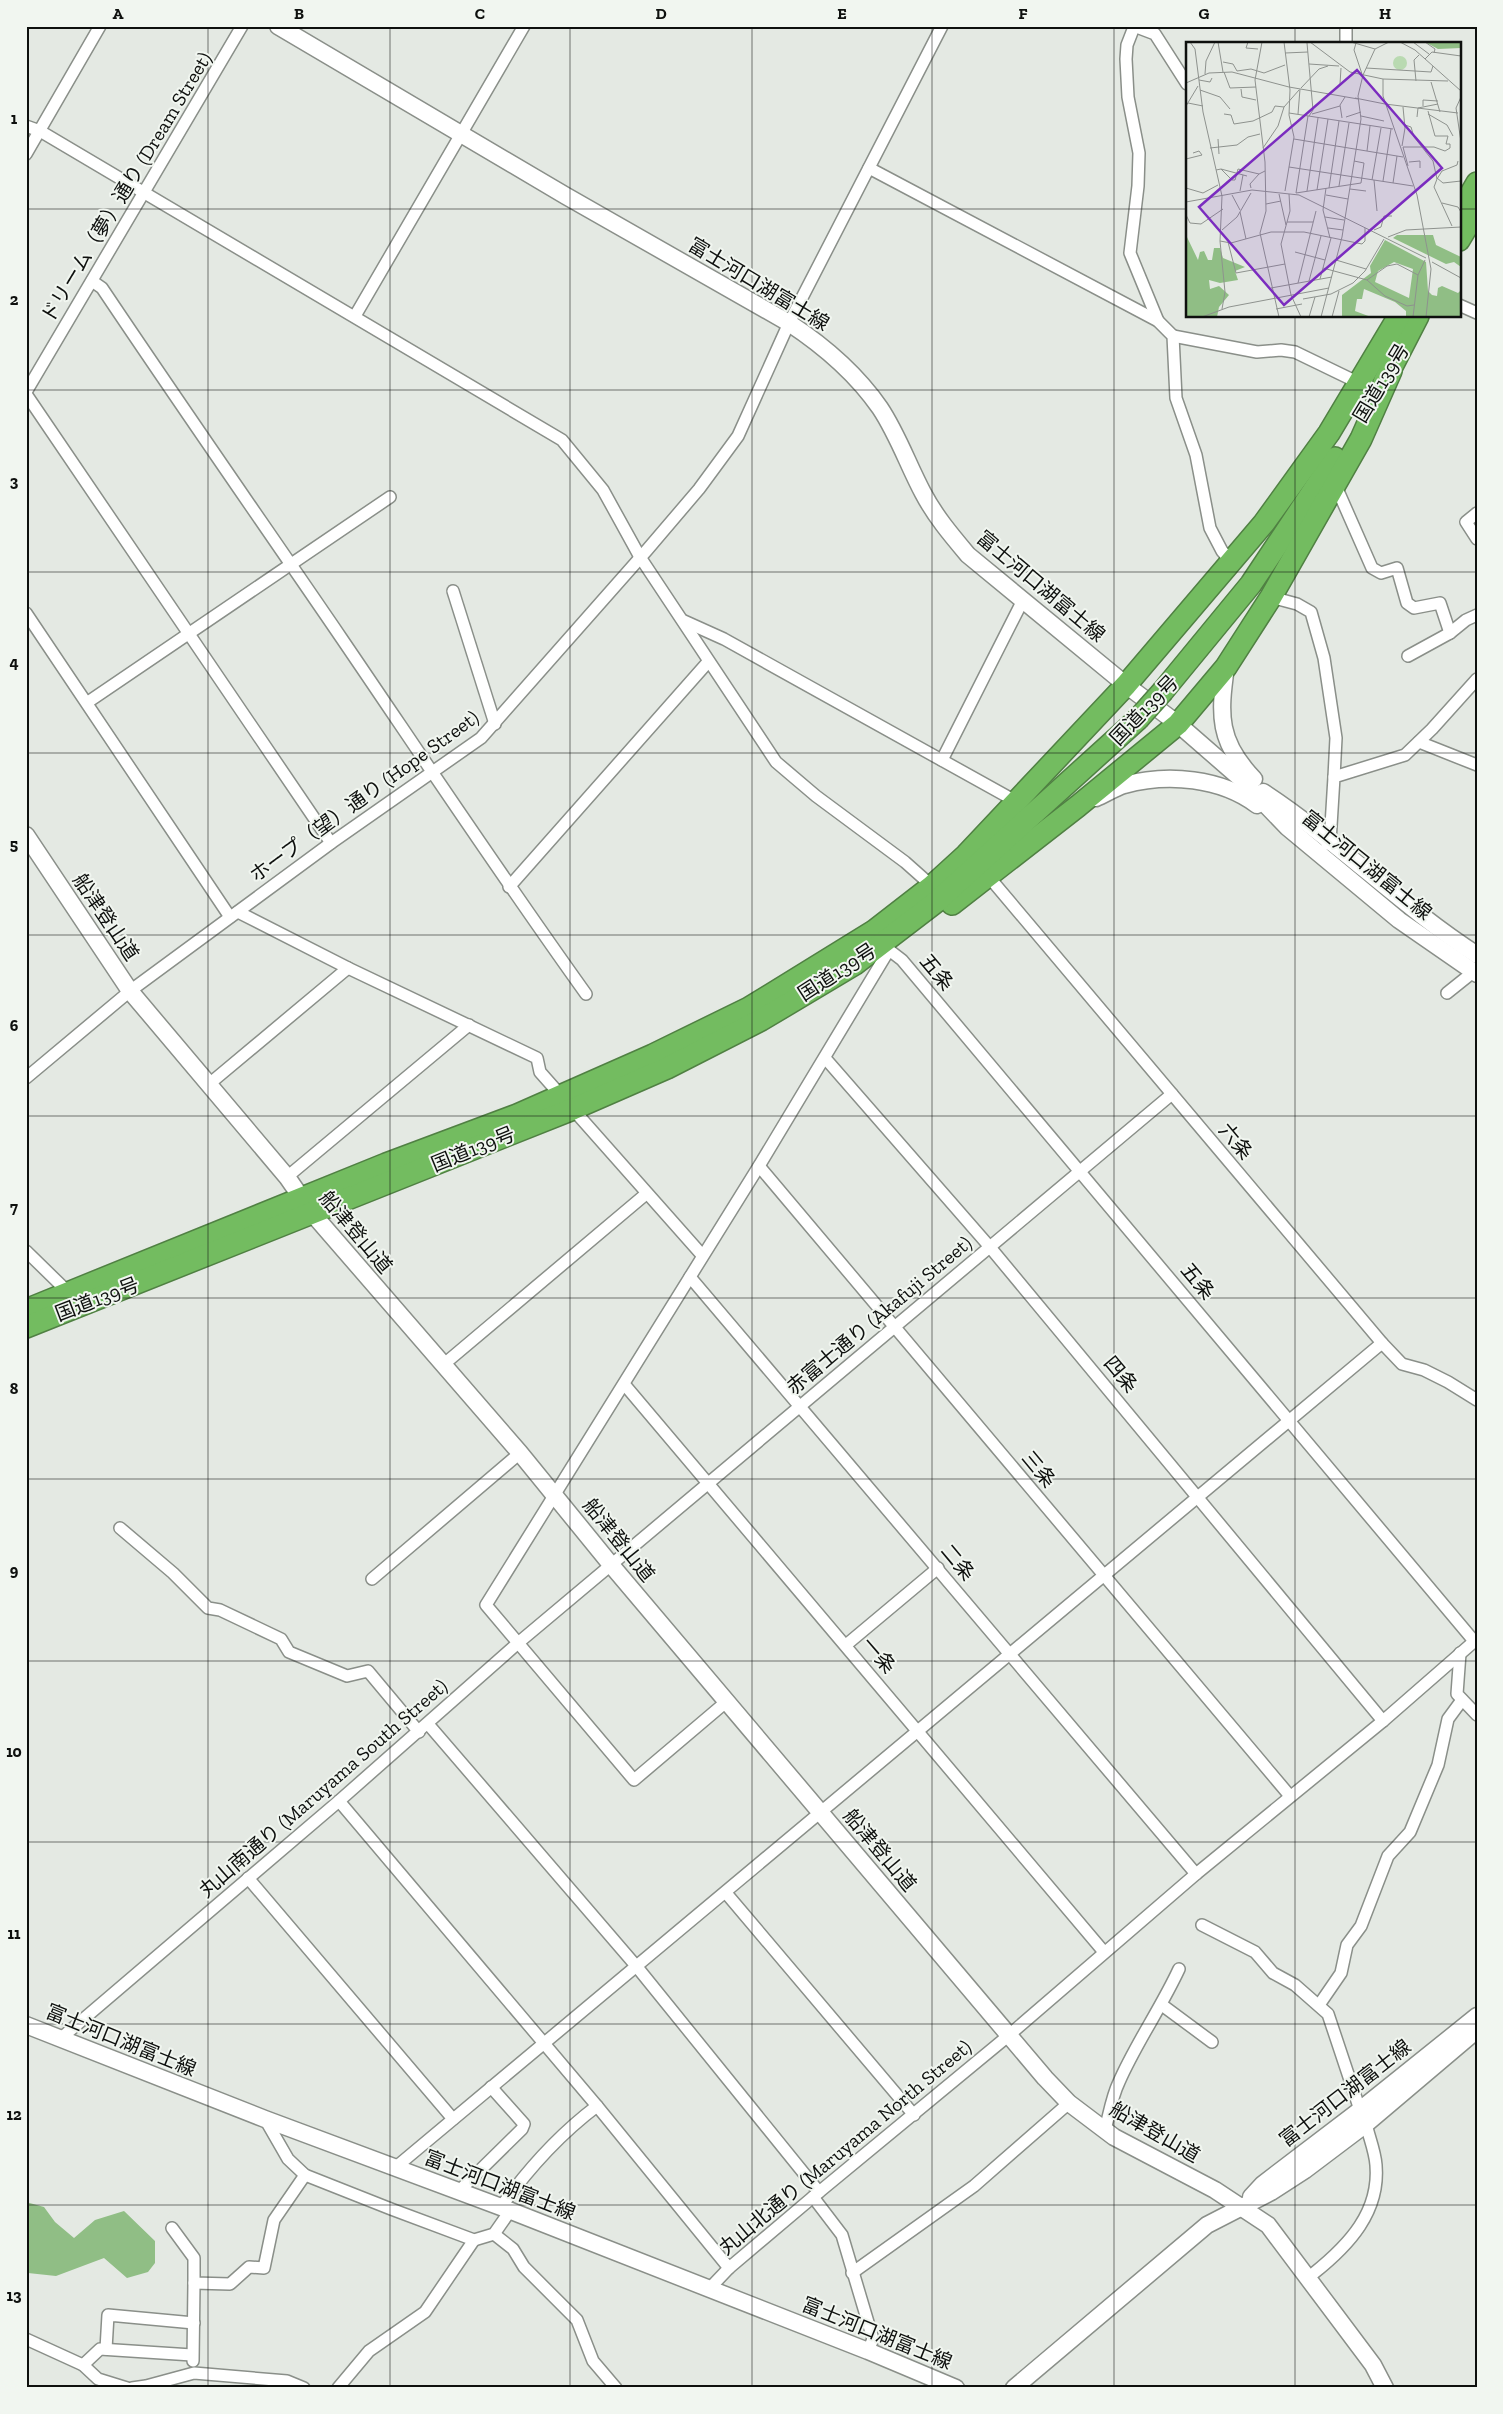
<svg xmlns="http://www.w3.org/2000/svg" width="1503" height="2414" viewBox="0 0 1503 2414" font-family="'Zilla Slab','Noto Sans JP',serif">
<rect width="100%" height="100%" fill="#e4e9e3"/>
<path fill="#90be85" d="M 26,2202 L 44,2207 L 55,2222 L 74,2238 L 95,2220 L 124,2211 L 155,2241 L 155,2263 L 148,2272 L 127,2278 L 104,2258 L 56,2276 L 28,2273 L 26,2272 Z"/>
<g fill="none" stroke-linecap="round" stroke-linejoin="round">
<defs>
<g id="street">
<path d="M 1134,26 L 1155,34 L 1187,84"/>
<path d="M 1134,27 L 1127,45 L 1126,59 L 1128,97 L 1139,153 L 1138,186 L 1130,253 L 1158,321"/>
<path d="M 1346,44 L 1346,26"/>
<path d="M 26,126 L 40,131 L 562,440 L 603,490 L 640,557 L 776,762 L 816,796 L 905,862 L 932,886"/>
<path d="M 26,154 L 100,26"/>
<path d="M 869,168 L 1158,321 L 1173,336 L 1176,398 L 1196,455 L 1210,528 L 1222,551 L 1230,560"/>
<path d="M 92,281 L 102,288 C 181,406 262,522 342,639 C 423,758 502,877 586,994"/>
<path d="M 1459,305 L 1477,313"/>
<path d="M 355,316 L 524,26"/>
<path d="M 1173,336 L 1257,352 L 1281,350 L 1295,352 L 1359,383"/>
<path d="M 26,392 L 242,26"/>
<path d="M 26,394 L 331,843"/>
<path d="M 1335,484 L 1372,568 L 1381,573 L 1397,568 L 1407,603 L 1414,608 L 1440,603 L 1450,633"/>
<path d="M 1477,513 L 1466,522 L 1477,539"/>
<path d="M 453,591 L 495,724"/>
<path d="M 1271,597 L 1297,604 L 1311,612 L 1324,658 L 1336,738 L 1334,777"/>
<path d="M 26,613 L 230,917"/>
<path d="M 684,621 L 724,639 L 1017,802"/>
<path d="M 1408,656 L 1450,633 L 1466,620 L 1477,615"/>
<path d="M 88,702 L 390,497"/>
<path d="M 1419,742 L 1477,765"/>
<path d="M 942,760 L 1023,600"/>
<path d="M 1327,844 L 1330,842 L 1334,777 L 1405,755 L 1432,729 L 1477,679"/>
<path d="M 989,877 L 1382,1343 L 1402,1364 L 1424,1370 L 1448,1382 L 1477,1400"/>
<path d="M 509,887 L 708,662"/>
<path d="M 238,912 L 348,968 L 537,1058 L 540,1072 L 702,1255"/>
<path d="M 1447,993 L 1477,969"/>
<path d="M 825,1058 L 989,1246 L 1383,1721"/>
<path d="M 26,1078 L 130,991 L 331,843 L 481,738 L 647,550 L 699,489 L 738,436 L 789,323 L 942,26"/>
<path d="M 208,1085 L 348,968"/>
<path d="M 759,1166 L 1290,1796"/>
<path d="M 287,1177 L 469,1025"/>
<path d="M 26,1251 L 69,1293"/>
<path d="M 690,1277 L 1196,1874"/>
<path d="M 443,1365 L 646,1194"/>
<path d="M 624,1384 L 1104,1952"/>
<path d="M 120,1528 L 173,1573 L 208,1608 L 220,1610 L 281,1639 L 289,1652 L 347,1676 L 368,1671 L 419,1732"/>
<path d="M 372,1579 L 520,1453"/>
<path d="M 846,1645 L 938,1568"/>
<path d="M 1460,1653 L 1457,1694 L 1477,1715"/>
<path d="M 726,1702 L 634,1780 L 486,1605 L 759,1166 L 889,950 L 902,960 L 1474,1641"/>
<path d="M 428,1724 L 637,1967 L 819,2192"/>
<path d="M 339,1801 L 597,2106 L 729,2268"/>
<path d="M 248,1878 L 453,2119"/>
<path d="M 726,1893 L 914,2115"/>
<path d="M 1202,1925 L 1255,1952 L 1273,1973 L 1295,1985 L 1328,2014 L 1360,2110"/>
<path d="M 1162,2005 L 1212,2042"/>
<path d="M 1319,2005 L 1341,1973 L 1347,1945 L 1361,1926 L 1388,1856 L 1410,1832 L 1438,1765 L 1448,1719 L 1462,1700"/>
<path d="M 60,2039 L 339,1801 L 518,1643 L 1172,1094"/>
<path d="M 265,2119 L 288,2159 L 305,2175 L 391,2209 L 474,2240 L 494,2234 L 510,2211"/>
<path d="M 1105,2130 C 1109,2115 1112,2096 1119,2082 C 1136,2043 1161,2008 1179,1969"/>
<path d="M 396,2167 L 1382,1343"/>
<path d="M 459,2191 L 522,2129 L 524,2124 L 491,2087"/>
<path d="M 813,2197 L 842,2235 L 873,2339 L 868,2351"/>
<path d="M 501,2207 C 528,2169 560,2134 597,2106"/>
<path d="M 172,2228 L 194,2258 L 194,2283 L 230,2284 L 249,2267 L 264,2268 L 274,2220 L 305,2175"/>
<path d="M 494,2234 L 513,2249 L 524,2267 L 577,2320 L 593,2361 L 616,2388"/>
<path d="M 852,2273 L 974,2186 L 1069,2103"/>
<path d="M 1314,2273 C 1349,2245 1380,2212 1376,2165 C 1375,2151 1369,2137 1366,2124"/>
<path d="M 709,2289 L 729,2268 L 813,2197 L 1008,2036 L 1196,1874 L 1383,1721 L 1477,1639"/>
<path d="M 26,2339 L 83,2365 L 98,2379 L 127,2388"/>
<path d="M 106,2349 L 108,2315 L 194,2323"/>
<path d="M 193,2361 L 194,2283"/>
<path d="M 83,2365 L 100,2349 L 192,2355"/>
<path d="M 132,2388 L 146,2386 L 194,2373 L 287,2381 L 304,2388"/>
<path d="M 338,2388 L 369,2351 L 425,2312 L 474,2240"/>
</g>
<g id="secondary">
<path d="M 278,26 L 566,196 L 789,323 C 824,346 855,372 880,408 C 898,435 908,465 923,493 C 935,516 952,536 968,555 L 1126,685 L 1178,724 L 1240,778 L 1287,827 L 1399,920 L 1477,974"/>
<path d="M 1226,667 C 1219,715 1218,742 1254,779"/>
<path d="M 1263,792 C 1338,841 1401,906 1477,955"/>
<path d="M 1096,798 C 1105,794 1115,788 1124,785 C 1168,773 1221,778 1257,805"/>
<path d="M 26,835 L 130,991 L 287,1177 L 312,1213 L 520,1453 L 612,1566 L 1045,2078 L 1069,2103 L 1114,2137 L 1215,2190 L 1268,2225 L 1373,2365 L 1385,2388"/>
<path d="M 26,2025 L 265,2119 L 501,2207 L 868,2351 L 956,2388"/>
<path d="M 1251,2197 L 1263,2184 L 1360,2110 L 1477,2016"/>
<path d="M 1014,2388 L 1207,2225 L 1271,2192 L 1305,2170 L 1366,2124 L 1477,2030"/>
</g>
<g id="highway">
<path d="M 1459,214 L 1477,183"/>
<path d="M 1459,240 L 1477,210"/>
<path d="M 1384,382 L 1418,316"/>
<path d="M 1163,691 L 1251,584 L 1335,458"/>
<path d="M 952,904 L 1078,806 L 1178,724 L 1226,667 L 1271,597 L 1361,439 L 1391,371"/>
<path d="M 26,1310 L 386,1164 L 517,1115 L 653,1055 L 749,1008 L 874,931 L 932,886 L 966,855 L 1126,685 L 1264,523 L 1329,433 L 1399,316"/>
<path d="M 26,1327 L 573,1109 L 667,1068 L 761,1020 L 855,964 L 936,902 L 1138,719"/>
</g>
</defs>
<use href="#street" stroke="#8a8f89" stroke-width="14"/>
<use href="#secondary" stroke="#8a8f89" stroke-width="19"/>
<use href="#highway" stroke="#508043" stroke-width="24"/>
<use href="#street" stroke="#fff" stroke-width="11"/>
<use href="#secondary" stroke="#fff" stroke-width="16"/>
<use href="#highway" stroke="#73bc60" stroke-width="21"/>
<defs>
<path id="highway-bridge" d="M 1138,719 L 1163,691"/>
</defs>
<use href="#highway-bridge" stroke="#508043" stroke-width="24" stroke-linecap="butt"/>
<use href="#highway-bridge" stroke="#73bc60" stroke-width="21"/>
</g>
<path fill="none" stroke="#0e100e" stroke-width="1" stroke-opacity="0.55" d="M 208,26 L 208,2388M 390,26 L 390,2388M 570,26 L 570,2388M 752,26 L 752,2388M 932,26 L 932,2388M 1114,26 L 1114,2388M 1295,26 L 1295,44M 26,209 L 1187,209M 1459,209 L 1477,209M 1295,316 L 1295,2388M 26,390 L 1477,390M 26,572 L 1477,572M 26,753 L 1477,753M 26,935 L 1477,935M 26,1116 L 1477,1116M 26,1298 L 1477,1298M 26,1479 L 1477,1479M 26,1661 L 1477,1661M 26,1842 L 1477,1842M 26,2024 L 1477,2024M 26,2205 L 1477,2205"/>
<g text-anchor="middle" stroke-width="4" stroke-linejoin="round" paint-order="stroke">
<g font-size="20" fill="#0e100e" stroke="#f1f6f0">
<text transform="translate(126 187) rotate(-59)" y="7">ドリーム（夢）通り (Dream Street)</text>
<text transform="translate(759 284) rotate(31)" y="7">富士河口湖富士線</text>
<text transform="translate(1381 383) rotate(-59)" y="7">国道139号</text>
<text transform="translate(1041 586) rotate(40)" y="7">富士河口湖富士線</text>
<text transform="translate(1144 710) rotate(-46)" y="7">国道139号</text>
<text transform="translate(364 796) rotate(-36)" y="7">ホープ（望）通り (Hope Street)</text>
<text transform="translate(1367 865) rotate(39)" y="7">富士河口湖富士線</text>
<text transform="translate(106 917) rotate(56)" y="7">船津登山道</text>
<text transform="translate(837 972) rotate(-33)" y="7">国道139号</text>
<text transform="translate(937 972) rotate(50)" y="7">五条</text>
<text transform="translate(1236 1141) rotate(50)" y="7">六条</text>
<text transform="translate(473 1149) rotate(-22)" y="7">国道139号</text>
<text transform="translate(356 1232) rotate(50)" y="7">船津登山道</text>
<text transform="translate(1198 1281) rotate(50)" y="7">五条</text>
<text transform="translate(97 1299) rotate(-21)" y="7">国道139号</text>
<text transform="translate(879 1315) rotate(-40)" y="7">赤富士通り (Akafuji Street)</text>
<text transform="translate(1121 1374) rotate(50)" y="7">四条</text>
<text transform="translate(1039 1469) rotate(50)" y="7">三条</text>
<text transform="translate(619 1540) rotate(51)" y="7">船津登山道</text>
<text transform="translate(958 1562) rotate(50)" y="7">二条</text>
<text transform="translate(879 1655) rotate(49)" y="7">一条</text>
<text transform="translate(323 1788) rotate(-41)" y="7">丸山南通り (Maruyama South Street)</text>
<text transform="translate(880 1850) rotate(50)" y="7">船津登山道</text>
<text transform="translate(121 2040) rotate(22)" y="7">富士河口湖富士線</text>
<text transform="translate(1345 2093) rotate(-38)" y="7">富士河口湖富士線</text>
<text transform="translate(1155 2132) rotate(30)" y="7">船津登山道</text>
<text transform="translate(845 2147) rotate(-40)" y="7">丸山北通り (Maruyama North Street)</text>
<text transform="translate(500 2185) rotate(21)" y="7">富士河口湖富士線</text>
<text transform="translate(877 2333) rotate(22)" y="7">富士河口湖富士線</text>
</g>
</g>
<g transform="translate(1186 42)">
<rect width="275" height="275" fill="#e4e9e3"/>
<path d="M207 21a7 7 0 1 1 14 0a7 7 0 1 1-14 0Z" fill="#b9dab1"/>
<path d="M 239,0 L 275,0 L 275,6 L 252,7 ZM 0,193 L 12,218 L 14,210 L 18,209 L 22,218 L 26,218 L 28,206 L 34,206 L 37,216 L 59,225 L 49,229 L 52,238 L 34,241 L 23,238 L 24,247 L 33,244 L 43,253 L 33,265 L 31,275 L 0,275 ZM 211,193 L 247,193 L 250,203 L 275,215 L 275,225 L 268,220 L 260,222 L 207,196 ZM 199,198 L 240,220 L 242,249 L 246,253 L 251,254 L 252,246 L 256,244 L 272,251 L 275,248 L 275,275 L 220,275 L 220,269 L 209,260 L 178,247 L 176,257 L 171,257 L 169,269 L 185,275 L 156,275 L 156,253 L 185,231 L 184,224 ZM 208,220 L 227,227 L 223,256 L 189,240 L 192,229 Z" fill="#90be85" fill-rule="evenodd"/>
<path fill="none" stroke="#8e928e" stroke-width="1" d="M 4,0 L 9,7 L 17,70 L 36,154 L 34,199 L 39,250 L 36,267M 32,0 L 37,30M 62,0 L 60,6 L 72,7M 76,0 L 69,38 L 79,120 L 80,169 L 74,191 L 93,275M 98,0 L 104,48 L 103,73 L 108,95 L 99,149M 124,0 L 164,30 L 197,37 L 262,39M 165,0 L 189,7 L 203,0M 214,0 L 229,8 L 275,49M 227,0 L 243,12M 239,0 L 249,7 L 248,11M 121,1 L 127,68 L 123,74M 170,1 L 168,8 L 176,32M 99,11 L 122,10M 239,17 L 246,10 L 275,14M 37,20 L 47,22 L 51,29 L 65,27 L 78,31 L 99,23M 123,22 L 153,24M 180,26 L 245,30 L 247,24M 38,30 L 44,46 L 70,45M 19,32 L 20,19 L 29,0M 197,37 L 197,54 L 231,153 L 245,227 L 240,275M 13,38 L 24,40 L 26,36M 230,39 L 228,18 L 233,13M 245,40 L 254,70M 0,41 L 23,31 L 46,30 L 103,45 L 172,57M 154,42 L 155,26M 115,46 L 133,27 L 142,24M 55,47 L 56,55 L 70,58M 14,48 L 34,55 L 44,67M 275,55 L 270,66 L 275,100M 169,56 L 199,62M 2,61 L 17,64M 199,62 L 272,71M 237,64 L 237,58 L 252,59M 103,71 L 207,87M 38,72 L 45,73 L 48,82 L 67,79 L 86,70 L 89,64 L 98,65 L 113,48M 112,72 L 114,47M 126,72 L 154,64M 242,72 L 261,83 L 267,94M 122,74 L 110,151 L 175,141 L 178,121 L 168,119M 175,74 L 198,79M 160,75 L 175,70M 231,75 L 232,66 L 252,62M 156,76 L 154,63 L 159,55M 0,77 L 0,64 L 12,44M 219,83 L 225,85 L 228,95 L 247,119 L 251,137 L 248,145 L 266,184M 32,97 L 33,112M 108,97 L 217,115M 216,104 L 219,86 L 217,65M 217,105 L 248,105 L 259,109 L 264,106 L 264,102 L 260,102 L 262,94 L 249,94 L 242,69M 217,105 L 222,124M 24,106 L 51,103 L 62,95 L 74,92M 77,106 L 92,84 L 98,65M 181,109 L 184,84M 0,117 L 16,113 L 13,109 L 7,111M 223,120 L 234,119 L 234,126M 103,125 L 227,144M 35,127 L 61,134M 30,128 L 35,127 L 46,138 L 49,138 L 52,127 L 73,132 L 79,129M 251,136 L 257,141 L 275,139M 251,137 L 256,129 L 271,123 L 272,119M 186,138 L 195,86M 188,138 L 191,169M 197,139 L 205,87M 207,141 L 211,114M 153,144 L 163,81M 0,146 L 17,151 L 32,143M 65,146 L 64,142 L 73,132M 140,146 L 137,168 L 144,196M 143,146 L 153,79M 164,147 L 180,149M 131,148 L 142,77M 54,149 L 57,133M 121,149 L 132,76M 93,152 L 100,183M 103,152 L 104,169 L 95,202 L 105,253 L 115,275M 46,153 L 54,168M 140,153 L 162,157M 0,160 L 66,148 L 113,153 L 240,216M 256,161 L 272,165 L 275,170M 80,162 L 95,159M 54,170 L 60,197M 0,173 L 4,181 L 15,182 L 37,167M 139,175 L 158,178M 101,180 L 127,180M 142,186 L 157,188M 36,188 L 51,175 L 65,151M 188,188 L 195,185 L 198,174 L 206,174M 202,195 L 220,188 L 275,185M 34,199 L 45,201 L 85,190 L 118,190 L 176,202 L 179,199 L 179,186M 42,200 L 50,231 L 99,222M 109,210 L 139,218M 150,218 L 180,227M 246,220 L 275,236M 137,226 L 181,238 L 201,224 L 211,222 L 232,233M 134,237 L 145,196M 181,238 L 199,254 L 221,264 L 228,263M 123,239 L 135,194M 112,241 L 130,169M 85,246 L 146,235M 117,257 L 145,252 L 167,241 L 179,229 L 198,197M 90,267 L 116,262M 16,275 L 43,265 L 143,246M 123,275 L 129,255M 135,275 L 156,195 L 175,77 L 172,54 L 177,33 L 189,7M 146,275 L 153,249M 227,275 L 232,233 L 239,218"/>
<path fill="#7b2cbf" fill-opacity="0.15" stroke="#7b2cbf" stroke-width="2.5" d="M 171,28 L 256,126 L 98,263 L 13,165 Z"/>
<rect width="275" height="275" fill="none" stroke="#0e100e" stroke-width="2.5"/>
</g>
<rect width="1503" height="2414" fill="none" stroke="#f1f6f0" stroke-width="55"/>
<rect x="28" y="28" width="1448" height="2358" fill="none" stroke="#0e100e" stroke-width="2"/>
<g font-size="16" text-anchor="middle" font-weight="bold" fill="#0e100e">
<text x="118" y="19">A</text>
<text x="299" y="19">B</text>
<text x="480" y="19">C</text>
<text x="661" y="19">D</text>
<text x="842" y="19">E</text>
<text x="1023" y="19">F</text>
<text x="1204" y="19">G</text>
<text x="1385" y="19">H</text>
<text x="14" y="124">1</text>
<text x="14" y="305">2</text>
<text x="14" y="487">3</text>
<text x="14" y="668">4</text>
<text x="14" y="850">5</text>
<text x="14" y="1031">6</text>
<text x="14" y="1213">7</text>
<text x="14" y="1394">8</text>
<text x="14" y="1576">9</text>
<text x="14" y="1757">10</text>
<text x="14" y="1939">11</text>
<text x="14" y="2120">12</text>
<text x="14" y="2301">13</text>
</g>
</svg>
